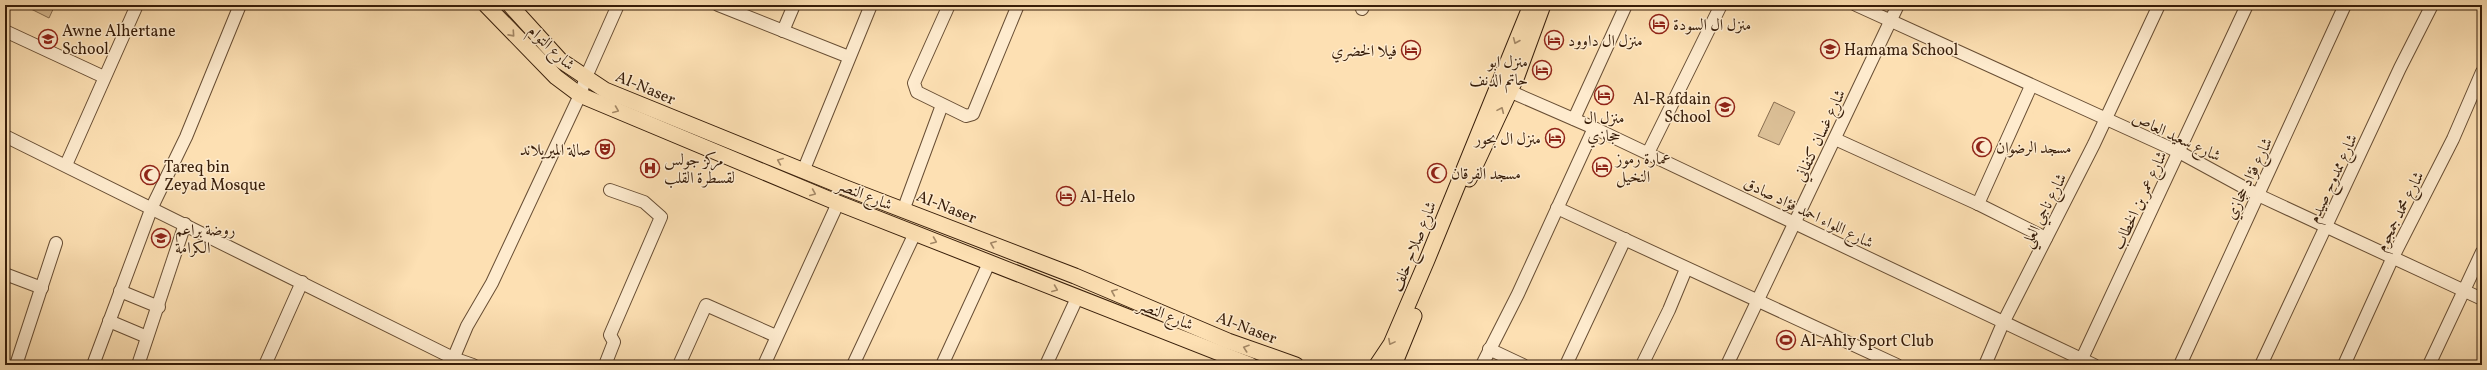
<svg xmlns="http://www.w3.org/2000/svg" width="2487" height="370" viewBox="0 0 2487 370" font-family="Vollkorn,Amiri,serif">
<rect width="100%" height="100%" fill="#fde0b3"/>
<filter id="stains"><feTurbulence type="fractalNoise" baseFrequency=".005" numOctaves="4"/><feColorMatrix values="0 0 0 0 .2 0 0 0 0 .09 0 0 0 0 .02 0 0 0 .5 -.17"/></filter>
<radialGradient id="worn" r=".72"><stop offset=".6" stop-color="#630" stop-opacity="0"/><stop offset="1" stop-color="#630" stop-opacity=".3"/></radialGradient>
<g fill="#dbbf96" stroke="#896e50">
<path d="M 23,5 L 55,5 L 49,18 Z"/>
<path d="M 1774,102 L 1795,112 L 1779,145 L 1758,136 Z"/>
</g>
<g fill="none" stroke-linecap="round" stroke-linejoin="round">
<defs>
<g id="minor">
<path d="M 718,5 L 849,57"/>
<path d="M 949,5 L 914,83 L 917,92 L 966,116 L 973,114 L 1018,5"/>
<path d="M 1856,5 L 2179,152 L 2258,195 L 2482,299"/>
<path d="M 1362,9 L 1364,5"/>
<path d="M 5,31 L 104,77"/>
<path d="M 783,31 L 794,5"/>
<path d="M 1509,91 L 1594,128 L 2094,365"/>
<path d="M 1574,119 L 1626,5"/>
<path d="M 5,136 L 453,358 L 473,365"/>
<path d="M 1835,139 L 1978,204 L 2046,238"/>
<path d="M 1648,153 L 1721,5"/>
<path d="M 66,165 L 137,5"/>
<path d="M 804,169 L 871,5"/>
<path d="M 1978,204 L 2031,86"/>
<path d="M 904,208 L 942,105"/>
<path d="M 1557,208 L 1897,365"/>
<path d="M 5,274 L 42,288"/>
<path d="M 120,291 L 159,307"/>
<path d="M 109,321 L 147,337"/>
<path d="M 1489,349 L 1523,365"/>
<path d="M 451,364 L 467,326 L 492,283 L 580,95 L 586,77 L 618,5"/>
<path d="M 16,365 L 56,243"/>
<path d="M 93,365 L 152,207 L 186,137 L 240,5"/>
<path d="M 138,365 L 185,224"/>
<path d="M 265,365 L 302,282"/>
<path d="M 605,365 L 614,342 L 610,335 L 661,217 L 644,202 L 610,190"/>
<path d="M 679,365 L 706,305 L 776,336"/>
<path d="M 764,365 L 838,203"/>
<path d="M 853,365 L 915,233"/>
<path d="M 942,365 L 989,263"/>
<path d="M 1046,365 L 1077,298"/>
<path d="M 1482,365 L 1518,294 L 1594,128"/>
<path d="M 1566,365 L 1625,239"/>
<path d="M 1642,365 L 1669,310 L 1686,269"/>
<path d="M 1727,365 L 1898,5"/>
<path d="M 1985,365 L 2003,323 L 2094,144 L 2159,5"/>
<path d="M 2079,365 L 2247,5"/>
<path d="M 2180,365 L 2345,5"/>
<path d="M 2261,365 L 2400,68 L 2432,5"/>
<path d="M 2344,365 L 2393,257 L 2453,139 L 2482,72"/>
<path d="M 2429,365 L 2482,252"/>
</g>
<g id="major">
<path d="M 486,5 L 556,77 L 580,95 L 838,203 L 1250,365"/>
<path d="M 510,5 L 560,60 L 605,90 L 846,188 L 1075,276 L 1228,341 L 1296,365"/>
<path d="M 1469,179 L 1517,76 L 1543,5"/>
<path d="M 1377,365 L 1391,344 L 1427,260 L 1531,5"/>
<path d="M 1394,365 L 1414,316"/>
</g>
</defs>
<use href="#minor" stroke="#684e34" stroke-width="14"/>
<use href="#major" stroke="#371d09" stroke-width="17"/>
<use href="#minor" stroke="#feebce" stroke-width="12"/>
<use href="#major" stroke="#fde0b3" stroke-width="15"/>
</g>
<defs><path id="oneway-chevron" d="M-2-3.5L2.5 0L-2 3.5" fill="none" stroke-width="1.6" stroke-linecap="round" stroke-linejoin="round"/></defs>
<g stroke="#a48866">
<use href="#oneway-chevron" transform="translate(512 34) rotate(48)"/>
<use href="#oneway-chevron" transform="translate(1516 41) rotate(113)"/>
<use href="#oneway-chevron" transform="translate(616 110) rotate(22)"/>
<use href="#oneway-chevron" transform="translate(1501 110) rotate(-66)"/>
<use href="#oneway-chevron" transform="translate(780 161) rotate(-158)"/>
<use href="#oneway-chevron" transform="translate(813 193) rotate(23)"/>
<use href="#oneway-chevron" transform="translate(934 241) rotate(22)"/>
<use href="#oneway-chevron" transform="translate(993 244) rotate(-159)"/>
<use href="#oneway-chevron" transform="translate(1055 289) rotate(22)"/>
<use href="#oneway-chevron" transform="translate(1114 292) rotate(-157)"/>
<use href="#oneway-chevron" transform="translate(1391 342) rotate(118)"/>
<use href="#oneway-chevron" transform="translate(1246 348) rotate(-161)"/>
</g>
<defs>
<symbol id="hotel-ring" viewBox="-11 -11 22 22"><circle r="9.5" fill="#feebce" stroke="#8f2418" stroke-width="1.5"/><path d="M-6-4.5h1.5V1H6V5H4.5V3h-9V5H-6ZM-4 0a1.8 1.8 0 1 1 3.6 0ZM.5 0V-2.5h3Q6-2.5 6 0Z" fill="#8f2418"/></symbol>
<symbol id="school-ring" viewBox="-11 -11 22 22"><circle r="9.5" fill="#feebce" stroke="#8f2418" stroke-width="1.5"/><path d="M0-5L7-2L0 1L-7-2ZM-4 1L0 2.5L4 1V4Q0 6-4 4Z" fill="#8f2418"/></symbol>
<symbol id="mosque-ring" viewBox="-11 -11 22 22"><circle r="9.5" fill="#feebce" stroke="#8f2418" stroke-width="1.5"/><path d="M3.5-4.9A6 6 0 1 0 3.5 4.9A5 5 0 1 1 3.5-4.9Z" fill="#8f2418"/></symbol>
<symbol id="theatre-ring" viewBox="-11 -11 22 22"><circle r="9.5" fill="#feebce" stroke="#8f2418" stroke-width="1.5"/><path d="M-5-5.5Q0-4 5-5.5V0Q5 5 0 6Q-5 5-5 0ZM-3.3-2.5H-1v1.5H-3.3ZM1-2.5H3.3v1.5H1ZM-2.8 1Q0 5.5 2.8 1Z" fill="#8f2418"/></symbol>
<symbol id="hospital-ring" viewBox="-11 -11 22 22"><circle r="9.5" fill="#feebce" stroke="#8f2418" stroke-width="1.5"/><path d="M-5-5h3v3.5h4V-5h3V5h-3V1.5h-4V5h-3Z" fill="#8f2418"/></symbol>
<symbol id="stadium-ring" viewBox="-11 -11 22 22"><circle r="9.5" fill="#feebce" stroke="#8f2418" stroke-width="1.5"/><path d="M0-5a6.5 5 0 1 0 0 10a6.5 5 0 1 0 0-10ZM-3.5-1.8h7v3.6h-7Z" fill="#8f2418"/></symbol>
</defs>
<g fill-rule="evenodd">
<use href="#hotel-ring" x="1648" y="13" width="22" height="22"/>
<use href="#school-ring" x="37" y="28" width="22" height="22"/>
<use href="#hotel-ring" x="1543" y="29" width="22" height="22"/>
<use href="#school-ring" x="1819" y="38" width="22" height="22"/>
<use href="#hotel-ring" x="1400" y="39" width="22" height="22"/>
<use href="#hotel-ring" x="1531" y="59" width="22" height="22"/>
<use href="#hotel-ring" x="1593" y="84" width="22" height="22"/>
<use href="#school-ring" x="1714" y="96" width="22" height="22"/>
<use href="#hotel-ring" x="1544" y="127" width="22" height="22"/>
<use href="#mosque-ring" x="1971" y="136" width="22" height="22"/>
<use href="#theatre-ring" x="594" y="138" width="22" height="22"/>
<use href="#hotel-ring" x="1591" y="156" width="22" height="22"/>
<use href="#hospital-ring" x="639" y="157" width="22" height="22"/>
<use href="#mosque-ring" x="1426" y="162" width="22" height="22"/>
<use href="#mosque-ring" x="139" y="164" width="22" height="22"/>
<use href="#hotel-ring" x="1055" y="185" width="22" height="22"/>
<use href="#school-ring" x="150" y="227" width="22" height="22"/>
<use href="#stadium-ring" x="1775" y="329" width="22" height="22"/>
</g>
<g text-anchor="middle" stroke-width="3" stroke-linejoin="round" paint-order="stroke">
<g font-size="16" fill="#371d09" stroke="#feebce" text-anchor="start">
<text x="1673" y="30">منزل ال السودة</text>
<text x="62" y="36">Awne Alhertane<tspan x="62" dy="18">School</tspan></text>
<text x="1568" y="46">منزل ال داوود</text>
<text x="1844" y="55">Hamama School</text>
<text x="1397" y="56" text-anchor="end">فيلا الخضري</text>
<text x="1528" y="67" text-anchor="end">منزل ابو<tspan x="1528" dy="18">حاتم الدنف</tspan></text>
<text x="1711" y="104" text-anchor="end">Al-Rafdain<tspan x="1711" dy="18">School</tspan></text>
<text x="1604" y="123" text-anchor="middle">منزل ال<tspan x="1604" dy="18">حجازي</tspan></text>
<text x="1541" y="144" text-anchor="end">منزل ال بحور</text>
<text x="1996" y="153">مسجد الرضوان</text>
<text x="591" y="155" text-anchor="end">صالة الميريلاند</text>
<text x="1616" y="164">عمارة رموز<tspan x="1616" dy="18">النخيل</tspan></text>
<text x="664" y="165">مركز جولس<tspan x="664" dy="18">لقسطرة القلب</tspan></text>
<text x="164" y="172">Tareq bin<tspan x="164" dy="18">Zeyad Mosque</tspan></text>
<text x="1451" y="179">مسجد الفرقان</text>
<text x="1080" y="202">Al-Helo</text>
<text x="175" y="235">روضة براعم<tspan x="175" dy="18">الكرامة</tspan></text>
<text x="1800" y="346">Al-Ahly Sport Club</text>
</g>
<g font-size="16" fill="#371d09" stroke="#feebce">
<text transform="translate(552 47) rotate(43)" y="6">شارع التوام</text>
<text transform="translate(646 87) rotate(23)" y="6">Al-Naser</text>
<text transform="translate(1819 135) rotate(-65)" y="6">شارع غسان كنفاني</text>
<text transform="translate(2177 136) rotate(25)" y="6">شارع سعيد العاص</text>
<text transform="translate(2248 178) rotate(-64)" y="6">شارع فؤاد حجازي</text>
<text transform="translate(2332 178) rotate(-65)" y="6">شارع ممدوح صيدم</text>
<text transform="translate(865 194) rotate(22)" y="6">شارع النصر</text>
<text transform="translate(2139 200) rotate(-65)" y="6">شارع عمر بن الخطاب</text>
<text transform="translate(947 206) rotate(22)" y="6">Al-Naser</text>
<text transform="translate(2043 210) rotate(-63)" y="6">شارع ناجي العلي</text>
<text transform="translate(2399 211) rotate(-63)" y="6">شارع محمد جمجوم</text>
<text transform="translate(1809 212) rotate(26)" y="6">شارع اللواء احمد فؤاد صادق</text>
<text transform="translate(1413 246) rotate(-68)" y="6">شارع صلاح خلف</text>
<text transform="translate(1166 314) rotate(22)" y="6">شارع النصر</text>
<text transform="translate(1247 327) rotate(21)" y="6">Al-Naser</text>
</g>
</g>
<rect width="2487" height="370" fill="none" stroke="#fde0b3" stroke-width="20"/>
<rect x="6" y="6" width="2475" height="358" fill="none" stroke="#371d09" stroke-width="2"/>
<rect x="10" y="10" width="2467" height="350" fill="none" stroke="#371d09"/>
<rect width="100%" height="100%" filter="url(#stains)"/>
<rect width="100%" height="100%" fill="url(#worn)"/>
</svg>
